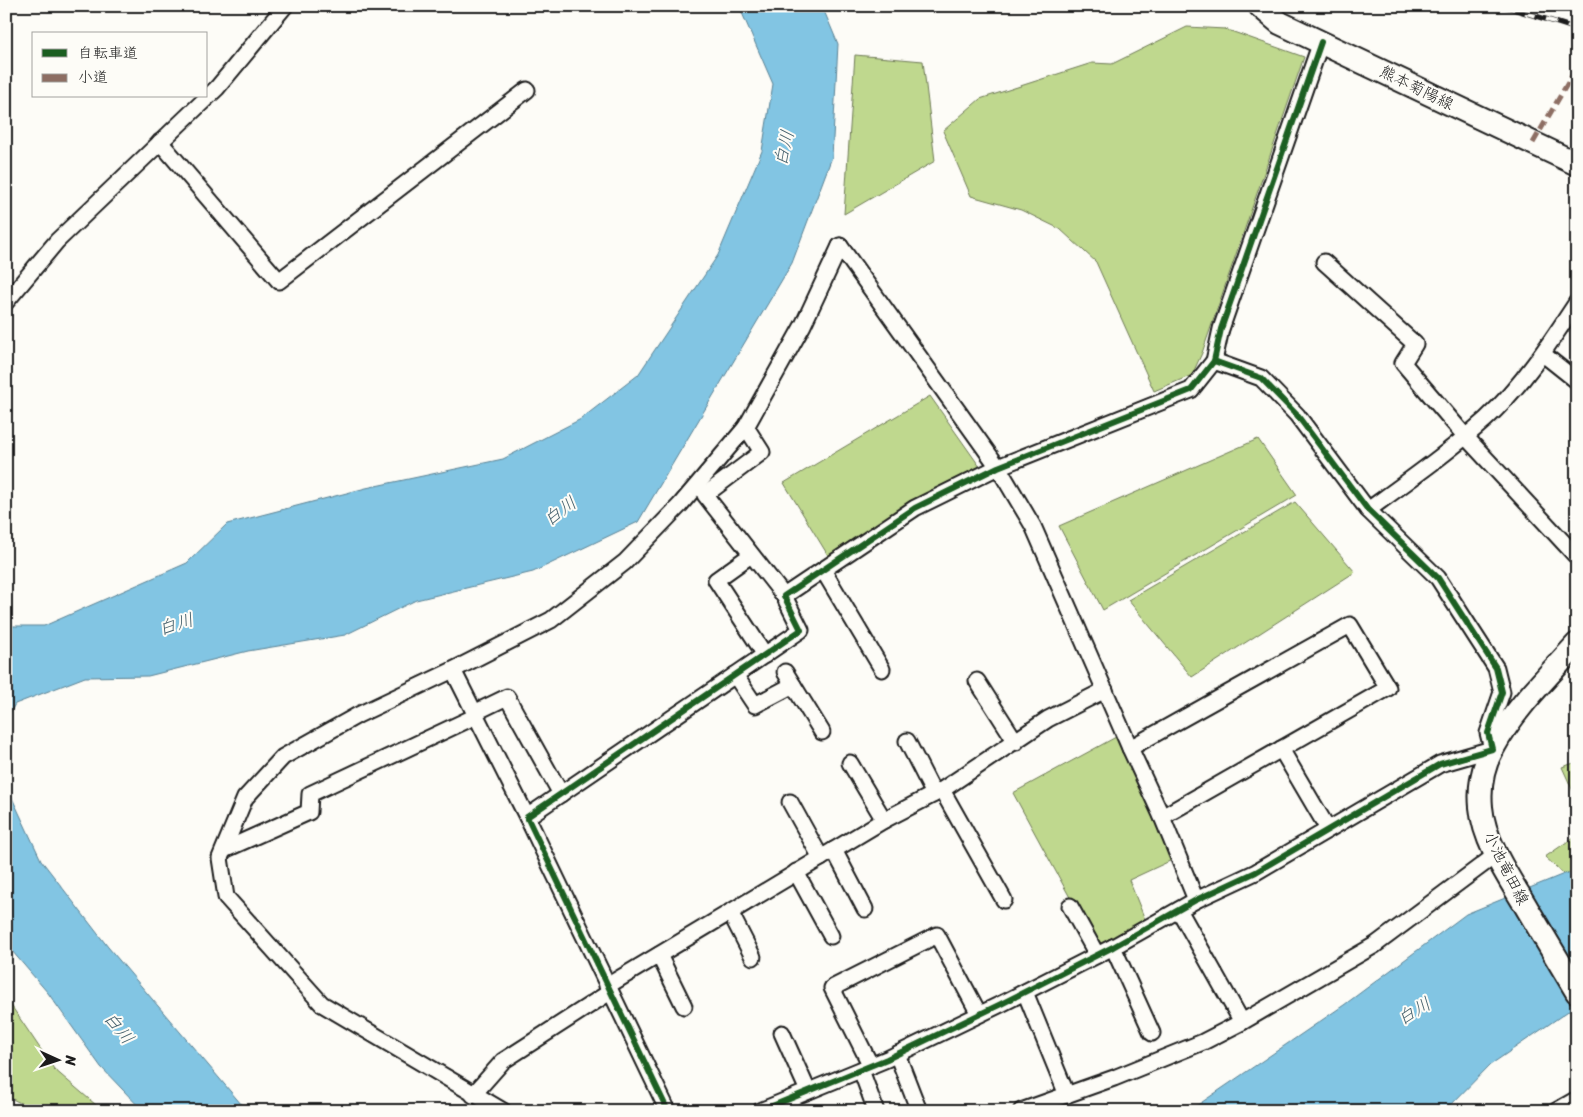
<svg xmlns="http://www.w3.org/2000/svg" width="1583" height="1117" viewBox="0 0 1583 1117" font-family="Sriracha,'Klee One',sans-serif">
<rect width="100%" height="100%" fill="#fdfcf7"/>
<filter id="ink" filterUnits="userSpaceOnUse"><feTurbulence type="fractalNoise" baseFrequency=".02" numOctaves="2"/><feDisplacementMap in="SourceGraphic" scale="10" xChannelSelector="R" yChannelSelector="G"/><feConvolveMatrix kernelMatrix="1 2 1 2 8 2 1 2 1" color-interpolation-filters="sRGB"/></filter>
<g filter="url(#ink)">
<g fill="#bfd88e" stroke="#6e7a55">
<path d="M 1187,27 L 1225,29 L 1304,57 L 1202,353 L 1192,375 L 1154,391 L 1096,262 L 1060,229 L 1021,210 L 971,196 L 943,131 L 980,99 L 1092,63 L 1112,64 Z"/>
<path d="M 855,55 L 923,61 L 935,161 L 844,214 Z"/>
<path d="M 930,396 L 980,467 L 829,557 L 784,483 Z"/>
<path d="M 1258,439 L 1297,495 L 1103,610 L 1059,526 Z"/>
<path d="M 1295,502 L 1355,572 L 1192,677 L 1128,600 Z"/>
<path d="M 1116,737 L 1147,798 L 1172,860 L 1129,880 L 1146,922 L 1097,947 L 1013,793 Z"/>
<path d="M 1577,762 L 1577,800 L 1562,767 Z"/>
<path d="M 1577,835 L 1577,872 L 1564,874 L 1545,857 Z"/>
<path d="M 6,998 L 54,1069 L 103,1111 L 37,1111 L 6,1096 Z"/>
</g>
<g fill="#82c5e3" stroke="#598193">
<path d="M 739,6 L 822,6 L 838,44 L 832,157 L 792,263 L 638,522 L 533,572 L 416,600 L 345,635 L 248,651 L 148,676 L 85,677 L 15,704 L 6,720 L 6,626 L 44,626 L 187,563 L 227,524 L 366,488 L 503,459 L 581,419 L 638,375 L 718,255 L 762,151 L 773,84 Z"/>
<path d="M 6,785 L 41,860 L 108,947 L 247,1111 L 143,1111 L 101,1067 L 48,993 L 6,944 Z"/>
<path d="M 1577,872 L 1577,1005 L 1490,1065 L 1445,1111 L 1189,1111 L 1344,1005 L 1466,914 L 1564,874 Z"/>
</g>
<g fill="none" stroke-linecap="round" stroke-linejoin="round">
<defs>
<g id="minor">
<path d="M 160,142 L 279,281 L 527,90"/>
<path d="M 840,246 L 998,467 L 1033,526 L 1130,748 L 1162,817 L 1196,900"/>
<path d="M 1324,262 L 1415,344 L 1403,363 L 1465,436 L 1577,557"/>
<path d="M 6,302 L 57,241 L 217,88 L 285,6"/>
<path d="M 1543,354 L 1577,381"/>
<path d="M 746,427 L 762,452 L 705,495 L 784,596"/>
<path d="M 1368,510 C 1408,481 1449,452 1486,419 C 1522,386 1550,343 1577,302"/>
<path d="M 751,555 L 716,580 L 765,655"/>
<path d="M 823,570 L 882,669"/>
<path d="M 453,670 L 527,817"/>
<path d="M 785,672 L 822,732"/>
<path d="M 735,675 L 755,705 L 793,685"/>
<path d="M 977,681 L 1016,742"/>
<path d="M 474,713 L 507,697 L 561,794"/>
<path d="M 907,741 L 934,794"/>
<path d="M 1130,748 L 1350,625 L 1388,688 L 1162,817"/>
<path d="M 1281,749 L 1328,829"/>
<path d="M 850,763 L 884,820"/>
<path d="M 942,790 L 1004,900"/>
<path d="M 790,802 L 821,858"/>
<path d="M 224,850 L 309,812 L 310,794 L 476,716"/>
<path d="M 834,850 L 865,909"/>
<path d="M 796,872 L 831,936"/>
<path d="M 1070,906 L 1097,955"/>
<path d="M 1179,910 L 1242,1022"/>
<path d="M 730,912 L 753,957"/>
<path d="M 1113,947 L 1152,1033"/>
<path d="M 659,955 L 684,1006"/>
<path d="M 607,986 L 884,820 L 942,790 L 1048,719 L 1105,690"/>
<path d="M 1025,992 L 1067,1095"/>
<path d="M 782,1033 L 808,1091"/>
<path d="M 897,1054 L 919,1111"/>
<path d="M 871,1066 L 832,988 L 937,935 L 979,1014"/>
<path d="M 861,1070 L 876,1111"/>
<path d="M 473,1095 L 503,1061 L 610,992"/>
<path d="M 503,1111 L 322,1004 L 226,897 L 220,858 L 245,798 L 283,757 L 358,715 L 453,670 L 551,620 L 625,562 L 680,505 L 746,427 L 803,325 L 840,246"/>
<path d="M 668,1111 L 527,817 L 801,630 L 784,596 L 915,508 L 998,467 L 1191,390 L 1214,361 L 1221,329 L 1321,42"/>
<path d="M 760,1111 L 887,1059 L 1001,1004 L 1113,947 L 1196,900 L 1256,872 L 1440,764 L 1492,749 L 1488,733 L 1502,692 L 1496,668 L 1438,578 L 1368,510 L 1297,415 L 1261,378 L 1214,361"/>
<path d="M 1021,1111 L 1114,1078 L 1203,1042 L 1242,1022 L 1375,945 L 1497,854"/>
<path d="M 1556,1111 L 1577,1099"/>
</g>
<g id="secondary">
<path d="M 1260,6 L 1280,23 L 1577,164"/>
<path d="M 1577,644 C 1547,677 1514,709 1493,748 C 1483,766 1479,786 1481,807 C 1484,843 1510,879 1528,910 C 1544,937 1560,964 1577,992"/>
</g>
</defs>
<use href="#minor" stroke="#1c1c1c" stroke-width="19"/>
<use href="#secondary" stroke="#1c1c1c" stroke-width="26"/>
<use href="#minor" stroke="#fdfcf7" stroke-width="15"/>
<use href="#secondary" stroke="#fdfcf7" stroke-width="22"/>
<defs>
<path id="rail" d="M 1504,6 L 1577,29"/>
</defs>
<use href="#rail" stroke="#1c1c1c" stroke-width="5.5"/>
<use href="#rail" stroke="#fdfcf7" stroke-width="4" stroke-dasharray="11" stroke-linecap="butt"/>
<path stroke="#8d6e63" stroke-width="5" stroke-dasharray="10 5" stroke-linecap="butt" d="M 1533,143 L 1577,67"/>
<defs>
<g id="cycleway">
<path d="M 668,1111 L 527,817 L 801,630 L 784,596 L 915,508 L 998,467 L 1191,390 L 1214,361 L 1221,329 L 1321,42"/>
<path d="M 760,1111 L 887,1059 L 1001,1004 L 1113,947 L 1196,900 L 1256,872 L 1440,764 L 1492,749 L 1488,733 L 1502,692 L 1496,668 L 1438,578 L 1368,510 L 1297,415 L 1261,378 L 1214,361"/>
</g>
</defs>
<use href="#cycleway" stroke="#fdfcf7" stroke-width="9"/>
<use href="#cycleway" stroke="#1b5e20" stroke-width="6"/>
</g>
</g>
<g text-anchor="middle" stroke-width="4" stroke-linejoin="round" paint-order="stroke">
<g font-size="16" fill="#1c1c1c" stroke="#fdfcf7">
<text transform="translate(1417 87) rotate(26)" y="6">熊本菊陽線</text>
<text transform="translate(1507 868) rotate(63)" y="6">小池竜田線</text>
</g>
<g font-size="18" font-style="italic" fill="#45606c" stroke="#fdfcf7">
<text transform="translate(784 148) rotate(-77)" y="6">白川</text>
<text transform="translate(560 511) rotate(-36)" y="6">白川</text>
<text transform="translate(176 624) rotate(-17)" y="6">白川</text>
<text transform="translate(1414 1011) rotate(-31)" y="6">白川</text>
<text transform="translate(119 1028) rotate(51)" y="6">白川</text>
</g>
</g>
<rect width="1583" height="1117" fill="none" stroke="#fdfcf7" stroke-width="25"/>
<rect x="12" y="12" width="1558" height="1092" fill="none" stroke="#1c1c1c" stroke-width="2" filter="url(#ink)"/>
<rect x="32" y="32" width="175" height="65" fill="#fdfcf7" stroke="#a3a29f"/>
<rect x="42" y="49" width="25" height="8" fill="#1b5e20" stroke="#a3a29f"/>
<text x="78" y="58" font-size="15" fill="#1c1c1c">自転車道</text>
<rect x="42" y="74" width="25" height="8" fill="#8d6e63" stroke="#a3a29f"/>
<text x="78" y="82" font-size="15" fill="#1c1c1c">小道</text>
<g transform="translate(58 1060) rotate(93)" stroke="#fdfcf7" stroke-width="4" paint-order="stroke">
<path d="M0-4L9 19L0 12L-9 19Z" fill="#1c1c1c"/>
<text y="-8" font-size="14" font-weight="bold" text-anchor="middle" fill="#1c1c1c">N</text>
</g>
</svg>
